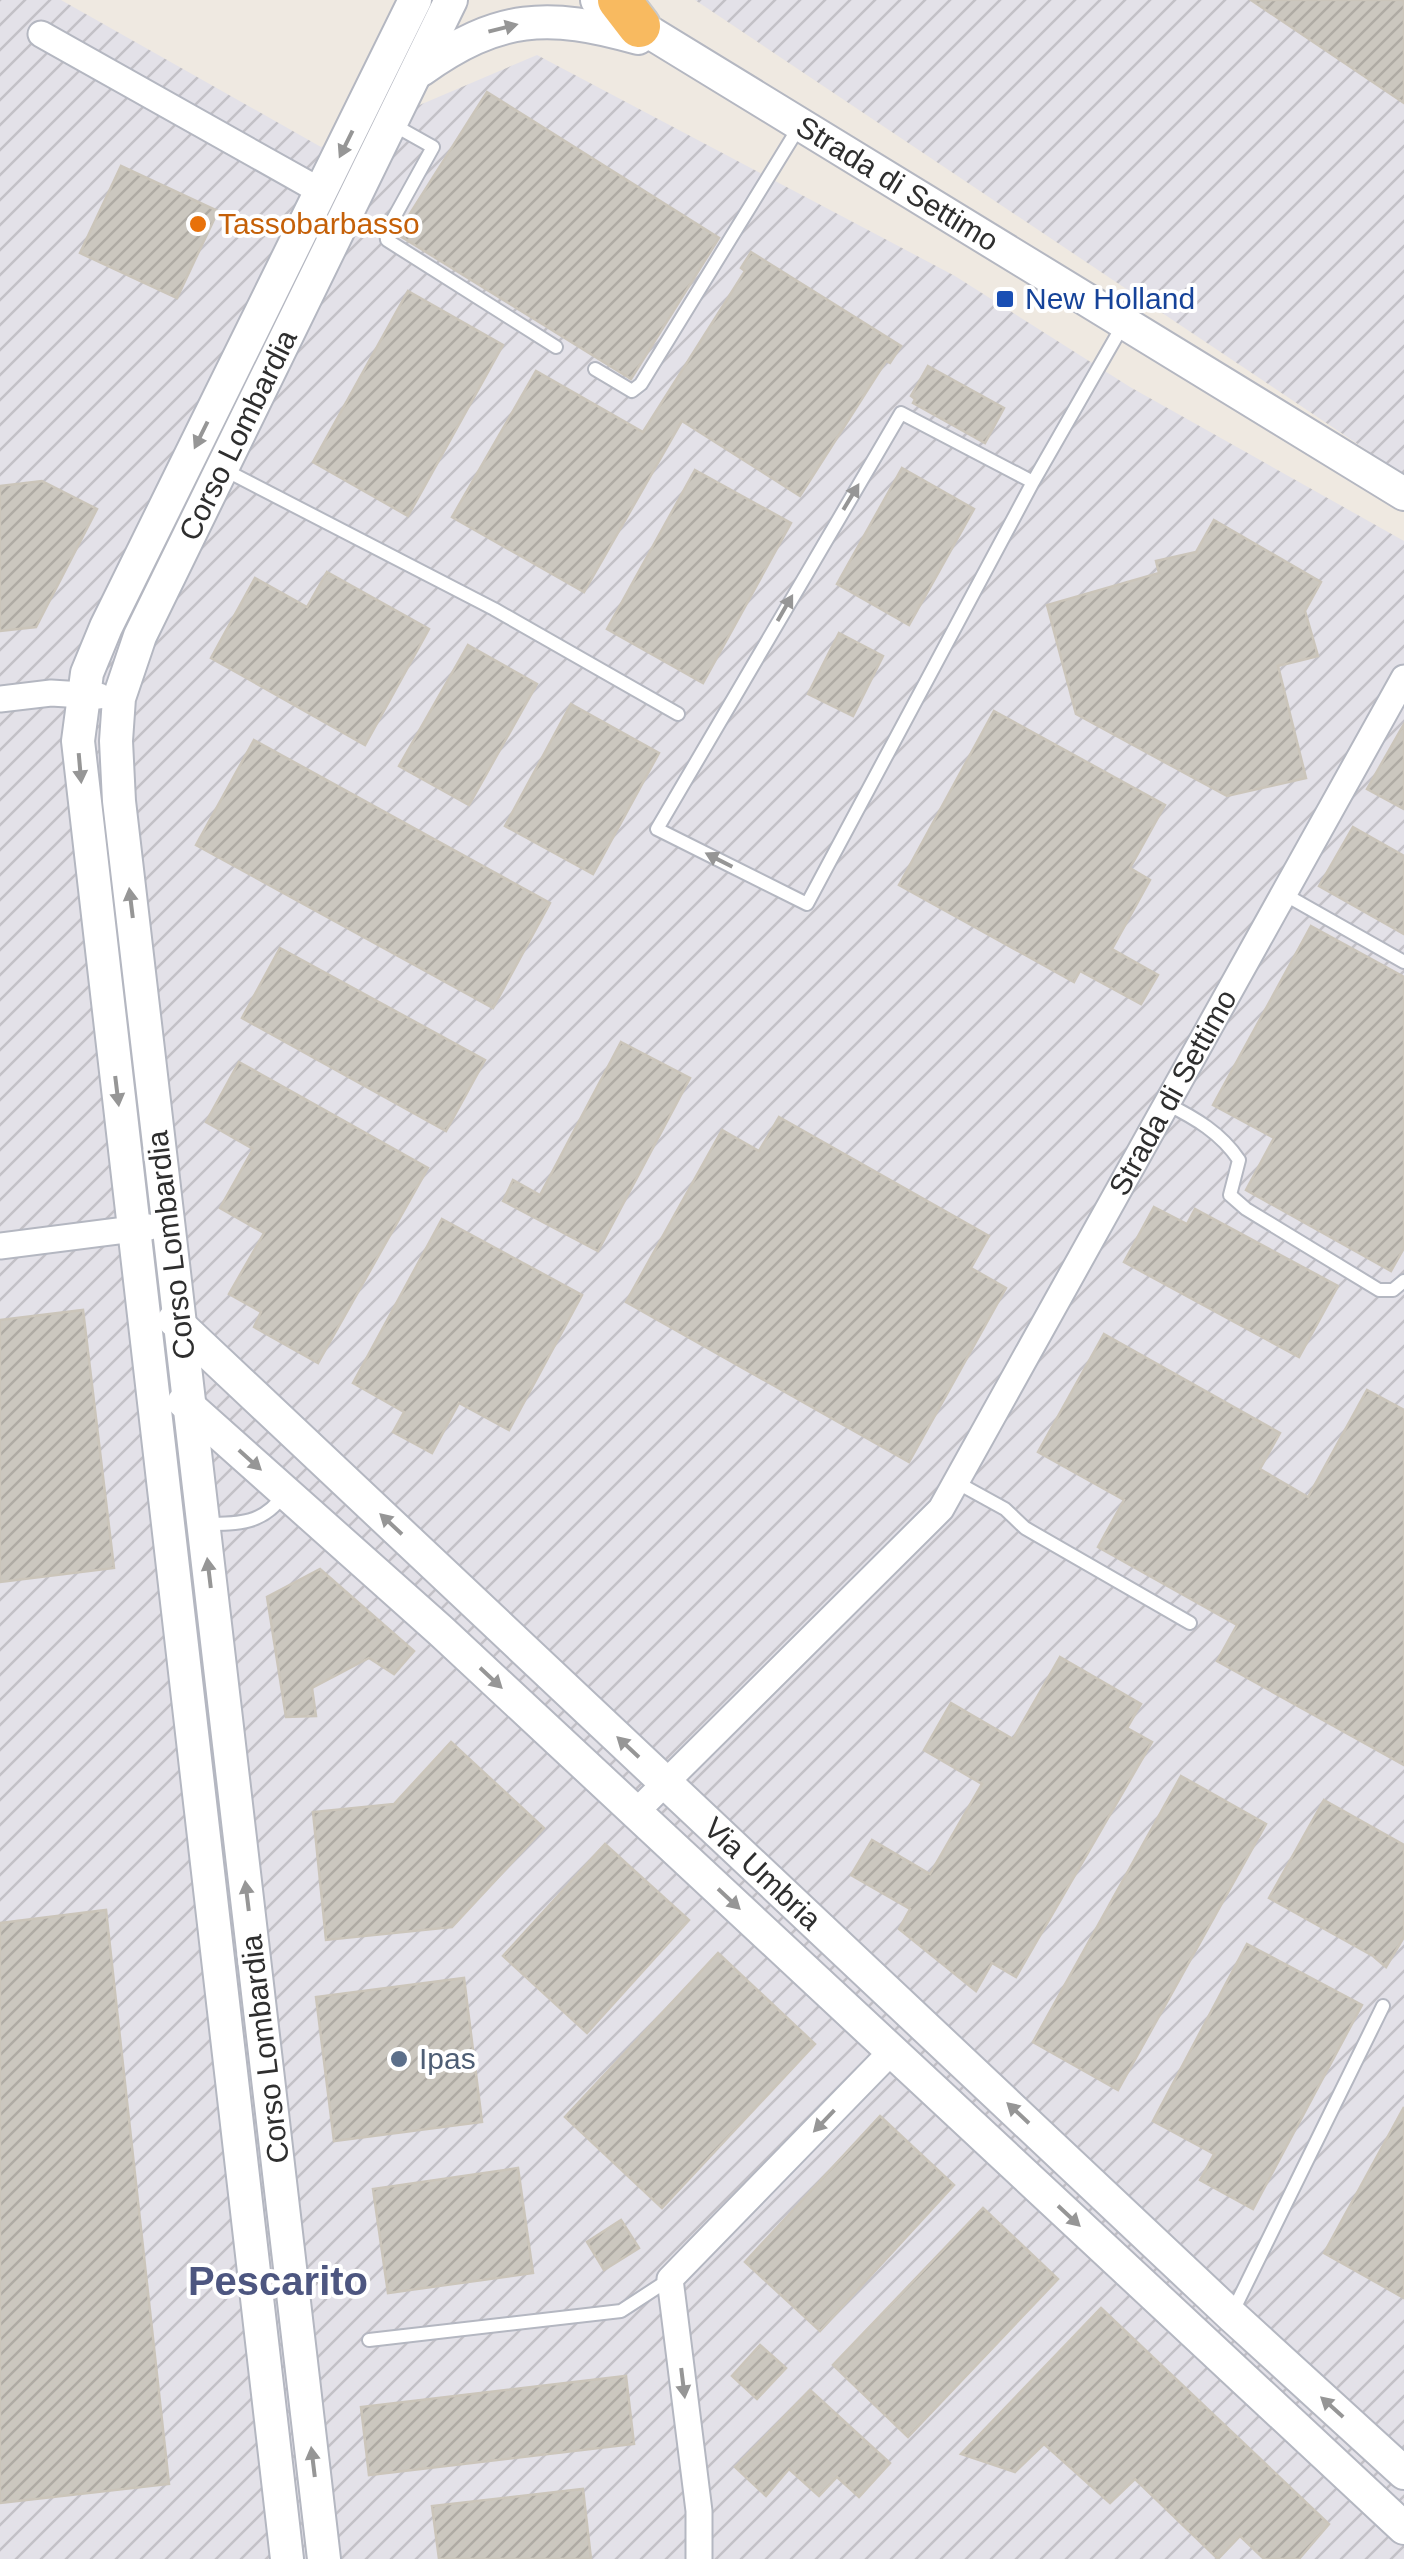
<svg xmlns="http://www.w3.org/2000/svg" width="1404" height="2559" viewBox="0 0 1404 2559" font-family="Arial,sans-serif">
<defs>
<pattern id="industrial-furrows" width="10" height="10" patternUnits="userSpaceOnUse" patternTransform="scale(2.5)"><rect width="10" height="10" fill="#e3e1e8"/><path d="M-1 1l2-2M0 10L10 0M9 11l2-2" fill="none" stroke="#c3c1c7"/></pattern>
<pattern id="building-hatch" width="6" height="6" patternUnits="userSpaceOnUse" patternTransform="scale(2.5)"><rect width="6" height="6" fill="#cbc7bf"/><path d="M-1 1l2-2M0 6l6-6M5 7l2-2" fill="none" stroke="#afaba4"/></pattern>
</defs>
<rect width="100%" height="100%" fill="#efe9e1"/>
<g fill="url(#industrial-furrows)">
<path d="M 0,0 L 61,0 L 321,147 L 537,55 L 955,276 L 1130,387 L 1404,541 L 1404,2559 L 0,2559 Z"/>
<path d="M 695,0 L 1404,0 L 1404,475 Z"/>
</g>
<g fill="url(#building-hatch)" stroke="#cbc5ba" stroke-width="2.5">
<path d="M 1251,0 L 1404,0 L 1404,103 Z"/>
<path d="M 487,92 L 719,238 L 631,379 L 397,234 Z"/>
<path d="M 121,166 L 218,211 L 177,298 L 80,253 Z"/>
<path d="M 751,252 L 901,346 L 890,363 L 886,361 L 800,496 L 682,421 L 584,592 L 452,517 L 536,371 L 643,432 L 745,271 L 741,268 Z"/>
<path d="M 408,291 L 503,345 L 408,516 L 313,462 Z"/>
<path d="M 928,366 L 1004,408 L 985,443 L 913,403 L 915,399 L 911,396 Z"/>
<path d="M 902,468 L 974,509 L 909,625 L 837,584 Z"/>
<path d="M 695,470 L 791,523 L 703,683 L 607,629 Z"/>
<path d="M 42,481 L 97,509 L 36,627 L 0,631 L 0,486 Z"/>
<path d="M 1214,520 L 1321,582 L 1305,611 L 1318,656 L 1278,666 L 1306,778 L 1227,796 L 1076,714 L 1047,605 L 1159,573 L 1156,561 L 1196,552 Z"/>
<path d="M 327,572 L 429,629 L 365,745 L 211,658 L 255,578 L 307,607 Z"/>
<path d="M 839,633 L 883,656 L 853,716 L 808,694 Z"/>
<path d="M 468,645 L 537,684 L 469,805 L 399,766 Z"/>
<path d="M 571,704 L 659,753 L 593,874 L 505,826 Z"/>
<path d="M 994,711 L 1165,805 L 1130,868 L 1150,880 L 1112,949 L 1158,975 L 1141,1004 L 1080,971 L 1074,982 L 899,885 Z"/>
<path d="M 1404,724 L 1404,809 L 1367,789 Z"/>
<path d="M 254,740 L 550,903 L 493,1008 L 196,845 Z"/>
<path d="M 1353,827 L 1404,856 L 1404,934 L 1319,886 Z"/>
<path d="M 1311,926 L 1404,977 L 1404,1248 L 1391,1271 L 1246,1190 L 1274,1138 L 1213,1105 Z"/>
<path d="M 280,948 L 485,1060 L 446,1131 L 242,1018 Z"/>
<path d="M 621,1042 L 690,1078 L 598,1251 L 503,1201 L 513,1180 L 540,1195 Z"/>
<path d="M 239,1062 L 428,1168 L 318,1363 L 254,1327 L 261,1312 L 229,1294 L 264,1233 L 220,1208 L 253,1149 L 206,1122 Z"/>
<path d="M 779,1117 L 989,1236 L 971,1268 L 1006,1288 L 909,1462 L 626,1302 L 722,1130 L 759,1151 Z"/>
<path d="M 1154,1207 L 1187,1224 L 1195,1209 L 1338,1286 L 1299,1357 L 1124,1262 Z"/>
<path d="M 442,1219 L 582,1295 L 509,1430 L 459,1403 L 432,1453 L 393,1432 L 404,1412 L 353,1383 Z"/>
<path d="M 83,1310 L 114,1568 L 0,1582 L 0,1320 Z"/>
<path d="M 1104,1334 L 1280,1433 L 1260,1469 L 1308,1497 L 1367,1390 L 1404,1410 L 1404,1765 L 1217,1661 L 1237,1625 L 1098,1547 L 1124,1500 L 1038,1452 Z"/>
<path d="M 320,1569 L 414,1651 L 394,1674 L 369,1658 L 312,1688 L 316,1716 L 286,1717 L 267,1597 Z"/>
<path d="M 1060,1657 L 1141,1704 L 1127,1728 L 1152,1742 L 1016,1977 L 992,1963 L 976,1991 L 899,1929 L 910,1909 L 851,1875 L 872,1840 L 930,1874 L 982,1784 L 924,1750 L 951,1703 L 1013,1739 Z"/>
<path d="M 451,1742 L 544,1828 L 452,1927 L 326,1940 L 313,1812 L 394,1804 Z"/>
<path d="M 1181,1776 L 1266,1824 L 1118,2090 L 1033,2042 Z"/>
<path d="M 1324,1800 L 1404,1845 L 1404,1937 L 1386,1967 L 1373,1956 L 1269,1898 Z"/>
<path d="M 605,1844 L 689,1920 L 587,2033 L 503,1956 Z"/>
<path d="M 106,1910 L 169,2484 L 0,2503 L 0,1923 Z"/>
<path d="M 1247,1944 L 1362,2005 L 1253,2209 L 1200,2180 L 1214,2154 L 1153,2121 Z"/>
<path d="M 718,1953 L 815,2044 L 662,2208 L 565,2117 Z"/>
<path d="M 464,1978 L 482,2122 L 334,2141 L 316,1997 Z"/>
<path d="M 1404,2107 L 1404,2298 L 1324,2253 Z"/>
<path d="M 880,2116 L 954,2185 L 820,2331 L 745,2262 Z"/>
<path d="M 518,2168 L 533,2273 L 388,2293 L 373,2189 Z"/>
<path d="M 983,2208 L 1058,2279 L 908,2437 L 833,2365 Z"/>
<path d="M 621,2220 L 639,2248 L 604,2270 L 587,2242 Z"/>
<path d="M 1101,2308 L 1329,2524 L 1299,2559 L 1264,2559 L 1240,2536 L 1218,2559 L 1135,2479 L 1110,2503 L 1044,2444 L 1015,2472 L 961,2454 Z"/>
<path d="M 760,2345 L 786,2368 L 757,2399 L 732,2376 Z"/>
<path d="M 626,2376 L 634,2444 L 369,2475 L 361,2407 Z"/>
<path d="M 810,2390 L 890,2463 L 859,2497 L 837,2477 L 819,2496 L 789,2469 L 766,2496 L 735,2467 Z"/>
<path d="M 583,2489 L 591,2559 L 439,2559 L 432,2506 Z"/>
</g>
<g fill="none" stroke-linecap="round" stroke-linejoin="round">
<defs>
<g id="service">
<path d="M 392,124 L 433,147 L 386,232 L 387,240 L 556,347"/>
<path d="M 595,369 L 632,391 L 641,384 L 799,127"/>
<path d="M 225,470 L 494,609 L 678,714"/>
<path d="M 1033,482 L 901,413 L 657,829 L 807,904 L 1033,482 L 1123,325"/>
<path d="M 1284,894 L 1404,962"/>
<path d="M 1167,1104 C 1195,1118 1221,1133 1239,1160 L 1230,1195 L 1246,1209 L 1379,1290 L 1393,1290 L 1404,1281"/>
<path d="M 956,1482 L 1005,1509 L 1025,1528 L 1190,1623"/>
<path d="M 205,1524 C 239,1524 264,1524 284,1494"/>
<path d="M 1232,2313 L 1383,2006"/>
<path d="M 369,2340 L 621,2311 L 670,2279"/>
</g>
<g id="minor">
<path d="M 41,34 L 322,192"/>
<path d="M 0,699 L 51,693 L 99,696"/>
<path d="M 0,1246 L 149,1227"/>
<path id="s1" d="M 635,1813 L 941,1509 L 1404,678"/>
<path d="M 699,2559 L 699,2511 L 670,2279 L 892,2051"/>
</g>
<g id="tertiary">
<path id="s2" d="M 597,0 L 1404,494"/>
<path d="M 421,70 C 498,15 548,12 638,38"/>
<path id="s3" d="M 174,1320 L 1231,2315 L 1404,2473"/>
<path d="M 184,1402 L 441,1631 L 1404,2528"/>
<path d="M 287,2559 L 78,741 L 87,673 L 106,627 L 415,0"/>
<path id="s4" d="M 324,2559 L 119,801 L 116,741 L 119,698 L 140,636 L 451,0"/>
</g>
<path id="trunk" d="M 619,0 L 639,26"/>
</defs>
<use href="#service" stroke="#b4b7c1" stroke-width="16"/>
<use href="#minor" stroke="#b4b7c1" stroke-width="29"/>
<use href="#tertiary" stroke="#b4b7c1" stroke-width="36"/>
<use href="#trunk" stroke="#c9c9c9" stroke-width="46"/>
<use href="#service" stroke="#fff" stroke-width="12"/>
<use href="#minor" stroke="#fff" stroke-width="25"/>
<use href="#tertiary" stroke="#fff" stroke-width="32"/>
<use href="#trunk" stroke="#f8ba60" stroke-width="42"/>
</g>
<defs><path id="oneway-solid" d="M-6-.8H1V-3.2L6.5 0L1 3.2V.8H-6Z" transform="scale(2.5)"/></defs>
<g fill="#969696">
<use href="#oneway-solid" transform="translate(503 28) rotate(-14)"/>
<use href="#oneway-solid" transform="translate(346 144) rotate(116)"/>
<use href="#oneway-solid" transform="translate(201 435) rotate(116)"/>
<use href="#oneway-solid" transform="translate(851 497) rotate(-59)"/>
<use href="#oneway-solid" transform="translate(785 608) rotate(-60)"/>
<use href="#oneway-solid" transform="translate(80 768) rotate(85)"/>
<use href="#oneway-solid" transform="translate(719 860) rotate(-153)"/>
<use href="#oneway-solid" transform="translate(131 903) rotate(-97)"/>
<use href="#oneway-solid" transform="translate(117 1091) rotate(83)"/>
<use href="#oneway-solid" transform="translate(250 1460) rotate(42)"/>
<use href="#oneway-solid" transform="translate(391 1524) rotate(-137)"/>
<use href="#oneway-solid" transform="translate(209 1573) rotate(-97)"/>
<use href="#oneway-solid" transform="translate(491 1678) rotate(43)"/>
<use href="#oneway-solid" transform="translate(628 1747) rotate(-137)"/>
<use href="#oneway-solid" transform="translate(247 1896) rotate(-97)"/>
<use href="#oneway-solid" transform="translate(729 1899) rotate(43)"/>
<use href="#oneway-solid" transform="translate(1018 2113) rotate(-137)"/>
<use href="#oneway-solid" transform="translate(824 2121) rotate(134)"/>
<use href="#oneway-solid" transform="translate(1069 2216) rotate(43)"/>
<use href="#oneway-solid" transform="translate(683 2383) rotate(83)"/>
<use href="#oneway-solid" transform="translate(1332 2407) rotate(-138)"/>
<use href="#oneway-solid" transform="translate(313 2462) rotate(-97)"/>
</g>
<circle fill="#e8710a" stroke="#fff" stroke-width="4" cx="198" cy="224" r="10"/>
<rect fill="#1a4fb4" stroke="#fff" stroke-width="4" x="995" y="289" width="20" height="20" rx="5"/>
<circle fill="#5c6f8a" stroke="#fff" stroke-width="4" cx="399" cy="2059" r="10"/>
<g text-anchor="middle" stroke-width="8" stroke-linejoin="round" paint-order="stroke">
<g font-size="30" fill="#2e2e2e" stroke="#fff">
<text dy="10" stroke="none"><textPath href="#s2" startOffset="352">Strada di Settimo</textPath></text>
<text dy="10" stroke="none"><textPath href="#s4" startOffset="2162">Corso Lombardia</textPath></text>
<text dy="10" stroke="none"><textPath href="#s1" startOffset="908">Strada di Settimo</textPath></text>
<text transform="translate(171 1245) rotate(-97)" y="10">Corso Lombardia</text>
<text dy="10" stroke="none"><textPath href="#s3" startOffset="808">Via Umbria</textPath></text>
<text transform="translate(265 2049) rotate(-97)" y="10">Corso Lombardia</text>
</g>
<g font-size="30" fill="#c56008" stroke="#fff" text-anchor="start">
<text x="218" y="234">Tassobarbasso</text>
</g>
<g font-size="30" fill="#164399" stroke="#fff" text-anchor="start">
<text x="1025" y="309">New Holland</text>
</g>
<g font-size="30" fill="#4e5e75" stroke="#fff" text-anchor="start">
<text x="419" y="2069">Ipas</text>
</g>
<g font-size="40" font-weight="bold" fill="#4d5680" stroke="#fff">
<text x="278" y="2295">Pescarito</text>
</g>
</g>
</svg>
